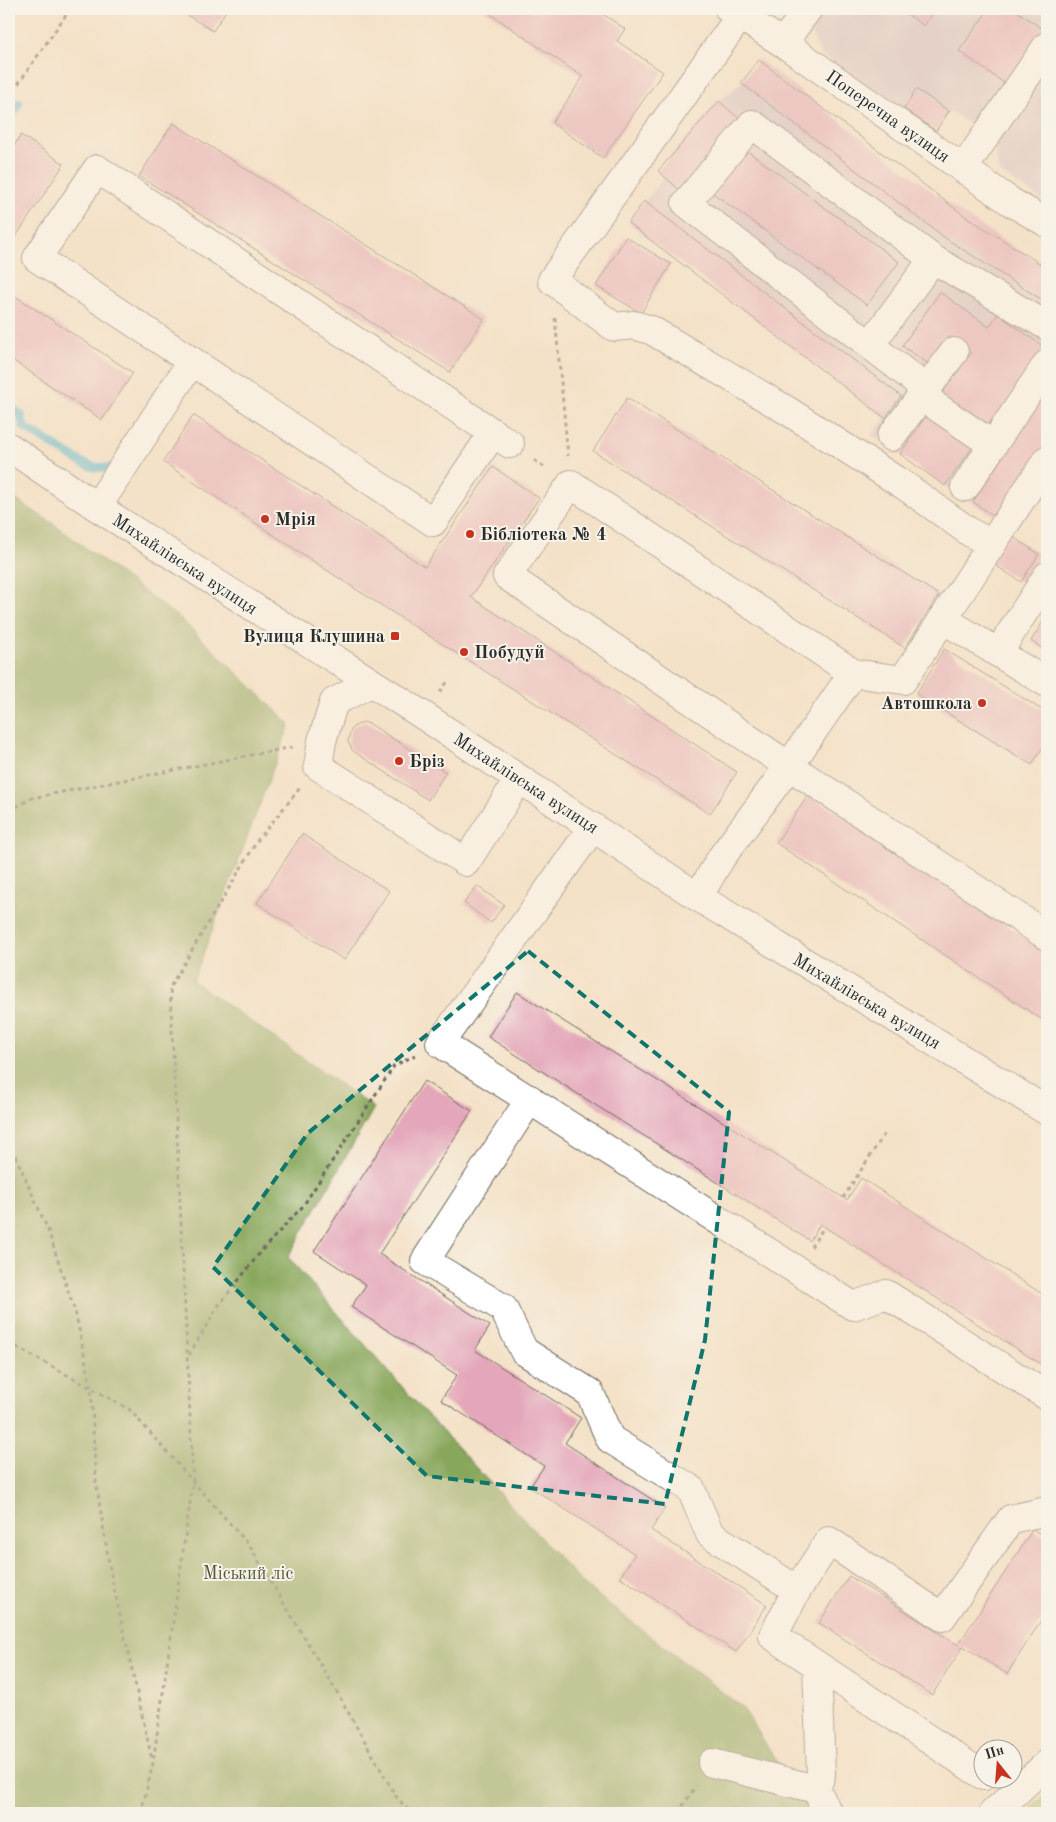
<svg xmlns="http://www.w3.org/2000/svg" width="1056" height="1822" viewBox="0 0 1056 1822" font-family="'Old Standard TT',serif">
<rect width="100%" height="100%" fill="#f7f3e8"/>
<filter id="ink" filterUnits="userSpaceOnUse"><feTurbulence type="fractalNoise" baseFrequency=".02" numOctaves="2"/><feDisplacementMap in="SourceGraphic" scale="10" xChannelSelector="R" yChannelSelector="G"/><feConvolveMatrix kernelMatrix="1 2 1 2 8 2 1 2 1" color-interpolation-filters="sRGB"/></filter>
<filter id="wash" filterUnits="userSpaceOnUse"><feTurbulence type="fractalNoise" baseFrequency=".0096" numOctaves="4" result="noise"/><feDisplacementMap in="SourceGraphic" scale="20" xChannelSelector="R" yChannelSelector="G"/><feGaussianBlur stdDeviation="1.12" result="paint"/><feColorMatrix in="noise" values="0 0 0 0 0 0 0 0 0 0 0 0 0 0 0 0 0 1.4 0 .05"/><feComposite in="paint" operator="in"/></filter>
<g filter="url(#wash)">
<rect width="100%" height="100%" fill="#f4e2c8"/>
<g fill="#d2bdc6">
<path d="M 825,9 L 1047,9 L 1047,203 L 998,171 L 995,141 L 950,111 L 936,131 L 820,54 L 811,29 Z"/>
<path d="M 759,60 L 965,216 L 1047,268 L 1047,444 L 998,519 L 945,486 L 872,435 L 885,418 L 628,223 L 664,177 L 658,171 L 719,101 L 741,83 Z"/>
</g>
<path fill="#abc166" stroke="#6b7648" d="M 1047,1794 L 1047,1813 L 1024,1813 Z"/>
<path fill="#88a75b" stroke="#5a6943" d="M 9,495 L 55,525 L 182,620 L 290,724 L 193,981 L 374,1108 L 288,1257 L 411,1397 L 583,1584 L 743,1708 L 810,1813 L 9,1813 Z"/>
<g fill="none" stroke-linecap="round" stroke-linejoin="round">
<g stroke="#56b9d4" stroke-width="9">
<path d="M 9,118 L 19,103"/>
<path d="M 9,406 L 21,415 L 24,427 L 81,462 L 93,467 L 108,468"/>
</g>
</g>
<g id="blocks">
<g fill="#e4a6ba">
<path d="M 177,9 L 227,9 L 213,31 Z"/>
<path d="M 483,9 L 595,9 L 625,29 L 617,41 L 663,72 L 603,158 L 552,123 L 583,77 Z"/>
<path d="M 900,9 L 936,9 L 924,26 Z"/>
<path d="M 989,9 L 1014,9 L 1045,31 L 1007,85 L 959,51 Z"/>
<path d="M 759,60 L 965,216 L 1047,268 L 1047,303 L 948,240 L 741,83 Z"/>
<path d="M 916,89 L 949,111 L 936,131 L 904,109 Z"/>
<path d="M 719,101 L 743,122 L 682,192 L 658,171 Z"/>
<path d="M 173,123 L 484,319 L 450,372 L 139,176 Z"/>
<path d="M 21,135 L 64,164 L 9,247 L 9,154 Z"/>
<path d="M 742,147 L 899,262 L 867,305 L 710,191 Z"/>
<path d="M 644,201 L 901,396 L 885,418 L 628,223 Z"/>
<path d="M 626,237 L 671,264 L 641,313 L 596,286 Z"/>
<path d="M 9,292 L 133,373 L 102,420 L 9,358 Z"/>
<path d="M 940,292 L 989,327 L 998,314 L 1044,347 L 986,428 L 940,396 L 971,353 L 948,337 L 929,364 L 902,346 Z"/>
<path d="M 1047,389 L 1047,444 L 998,519 L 973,502 Z"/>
<path d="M 627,398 L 939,595 L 905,648 L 593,451 Z"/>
<path d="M 928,413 L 974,445 L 945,486 L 900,454 Z"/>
<path d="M 193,415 L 425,567 L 493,467 L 539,498 L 471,597 L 737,772 L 710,814 L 354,588 L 163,462 Z"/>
<path d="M 1007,533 L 1039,554 L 1021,582 L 989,561 Z"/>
<path d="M 1047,615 L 1047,652 L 1031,641 Z"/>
<path d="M 944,649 L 1047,713 L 1047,740 L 1032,765 L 916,694 Z"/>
<path d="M 363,722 L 370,724 L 446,772 L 428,800 L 353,751 L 348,742 L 350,732 L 353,727 Z"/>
<path d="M 809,794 L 1047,952 L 1047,1023 L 776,843 Z"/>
<path d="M 302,834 L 389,891 L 344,960 L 257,903 Z"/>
<path d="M 477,886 L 504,905 L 491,923 L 464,903 Z"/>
<path d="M 517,992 L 847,1200 L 861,1178 L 1047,1297 L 1047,1368 L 820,1224 L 810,1241 L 488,1037 Z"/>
<path d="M 424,1081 L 472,1111 L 379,1254 L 490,1326 L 475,1350 L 581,1418 L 565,1443 L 665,1508 L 651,1530 L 767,1605 L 736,1652 L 620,1577 L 635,1554 L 530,1487 L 544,1466 L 441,1400 L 457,1375 L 351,1307 L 366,1285 L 314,1251 Z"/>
<path d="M 1033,1529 L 1047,1539 L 1047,1611 L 1007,1674 L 963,1646 L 932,1695 L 819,1623 L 849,1576 L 958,1645 Z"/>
</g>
</g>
</g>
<g filter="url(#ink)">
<use href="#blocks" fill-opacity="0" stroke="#716b62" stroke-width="1"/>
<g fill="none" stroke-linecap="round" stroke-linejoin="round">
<defs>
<g id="minor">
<path d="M 729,9 L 783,43 L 1011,202 L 1047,223"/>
<path d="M 740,16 L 552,280 L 614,327 L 634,325 L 651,330 L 788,411 L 905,486 L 971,533 L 992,544"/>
<path d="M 783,43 L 808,9"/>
<path d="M 963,169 L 1047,46"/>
<path d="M 870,345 L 933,259"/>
<path d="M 493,433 L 433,522 L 37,258 L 97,169 L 510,444"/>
<path d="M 891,437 L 954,352"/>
<path d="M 993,445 L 934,405 L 915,380 L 686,203 L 752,124 L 933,259 L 1047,326"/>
<path d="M 1047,460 L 903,680 L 853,673 L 571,484 L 507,576 L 789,766 L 1047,936"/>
<path d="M 965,487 L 1047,364"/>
<path d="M 97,507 L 192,361"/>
<path d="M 943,619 L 1047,683"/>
<path d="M 998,653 L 1047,576"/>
<path d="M 371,683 L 334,702 L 322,741 L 318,766 L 466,862 L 519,779"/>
<path d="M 593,827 L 440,1043 L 853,1306 L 886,1294 L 1047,1396"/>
<path d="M 698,897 L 721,858 L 789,766 L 853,673"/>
<path d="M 530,1099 L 425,1261 L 503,1308 L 524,1351 L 590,1393 L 610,1439 L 691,1489 L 710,1534 L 797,1590"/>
<path d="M 817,1666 L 821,1775 L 816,1789 L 828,1813"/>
<path d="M 712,1763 L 816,1789"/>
<path d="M 984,1776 L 773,1636 L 797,1590 L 829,1541 L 942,1617 L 1011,1519 L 1047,1511"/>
</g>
<g id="major">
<path d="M 9,447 L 97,507 L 424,716 L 698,897 L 1047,1111"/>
<path d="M 993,1813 L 1047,1764"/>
</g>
</defs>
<use href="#minor" stroke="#716b62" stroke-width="30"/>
<use href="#major" stroke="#716b62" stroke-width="30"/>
<g stroke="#716b62" stroke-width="3" stroke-dasharray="4 4" stroke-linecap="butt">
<path d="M 9,97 L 70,9"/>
<path d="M 555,318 L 568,456"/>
<path d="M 534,460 L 547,469"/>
<path d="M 440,692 L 448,681"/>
<path d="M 9,811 L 32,798 L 292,747"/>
<path d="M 9,1141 L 48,1230 L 76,1315 L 91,1388 L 96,1482 L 111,1575 L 152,1760"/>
<path d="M 843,1198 L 885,1133"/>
<path d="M 811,1247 L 824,1227"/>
<path d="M 9,1343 L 129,1409 L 249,1545 L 338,1694 L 397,1798 L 411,1813"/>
<path d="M 189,1355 L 219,1305 L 263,1249 L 303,1206 L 394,1066 L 415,1055"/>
<path d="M 141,1813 L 153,1763 L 193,1481 L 170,987 L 257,841 L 300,788"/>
<path d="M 678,1813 L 696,1786"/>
</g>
<use href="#minor" stroke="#fff" stroke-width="28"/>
<use href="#major" stroke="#fff" stroke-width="28"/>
</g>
</g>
<path d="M0 0H1056V1822H0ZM 528,951 L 729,1112 L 705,1340 L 665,1504 L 427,1476 L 213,1267 L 308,1133 Z" fill="#f4e2c8" fill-opacity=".55" fill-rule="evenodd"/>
<path fill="none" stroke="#0f766e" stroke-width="4" stroke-dasharray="10 6" stroke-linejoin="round" d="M 528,951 L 729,1112 L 705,1340 L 665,1504 L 427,1476 L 213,1267 L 308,1133 Z"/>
<g fill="#c8321e" stroke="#f7f3e8" stroke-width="2">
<circle cx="265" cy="519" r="5"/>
<circle cx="470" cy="534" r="5"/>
<rect x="390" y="631" width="10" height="10" rx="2.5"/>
<circle cx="464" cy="652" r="5"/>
<circle cx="982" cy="703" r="5"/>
<circle cx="399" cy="761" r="5"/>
</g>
<g text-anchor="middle" stroke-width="4" stroke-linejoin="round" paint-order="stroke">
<g font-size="18" fill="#2b2b2b" stroke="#f7f3e8">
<text transform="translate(888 116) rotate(35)" y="6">Поперечна вулиця</text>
<text transform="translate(185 564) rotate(33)" y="6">Михайлівська вулиця</text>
<text transform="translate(526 783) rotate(33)" y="6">Михайлівська вулиця</text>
<text transform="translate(867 1001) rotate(31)" y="6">Михайлівська вулиця</text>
</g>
<g font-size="18" font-weight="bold" fill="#2b2b2b" stroke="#f7f3e8" text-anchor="start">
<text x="275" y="525">Мрія</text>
<text x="480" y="540">Бібліотека № 4</text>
<text x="385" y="642" text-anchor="end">Вулиця Клушина</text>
<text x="474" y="658">Побудуй</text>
<text x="972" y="709" text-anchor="end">Автошкола</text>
<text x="409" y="767">Бріз</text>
</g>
<g font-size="18" fill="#51583d" stroke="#f7f3e8">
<text x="248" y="1579">Міський ліс</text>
</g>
</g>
<rect width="1056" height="1822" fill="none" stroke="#f7f3e8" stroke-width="30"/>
<g transform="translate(998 1764) rotate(343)"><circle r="24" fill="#f7f3e8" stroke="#a5a39c"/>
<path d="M0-4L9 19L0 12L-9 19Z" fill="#c8321e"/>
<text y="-8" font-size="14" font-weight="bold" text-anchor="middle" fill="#2b2b2b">Пн</text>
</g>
</svg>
